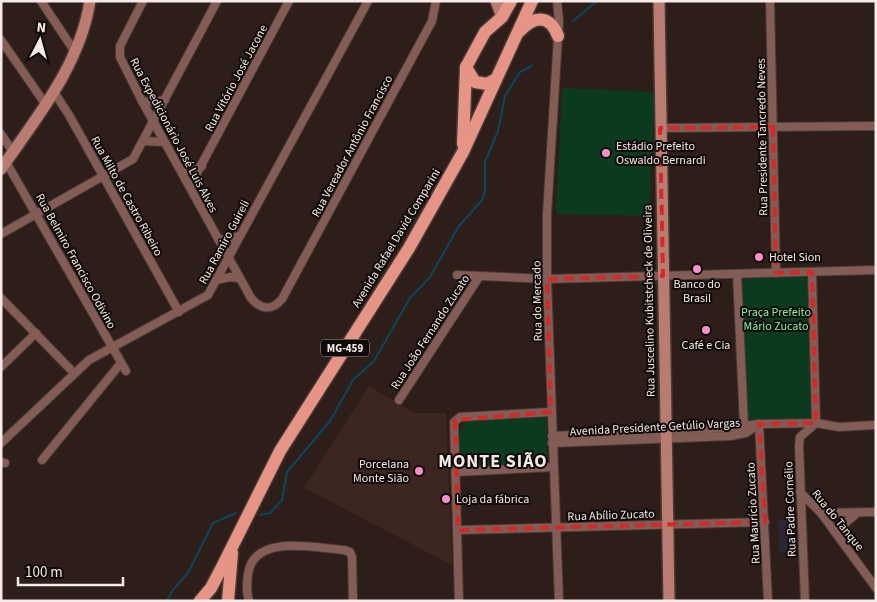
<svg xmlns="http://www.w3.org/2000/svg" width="877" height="602" viewBox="0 0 877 602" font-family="'Source Sans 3',sans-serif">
<rect width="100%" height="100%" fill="#2d1e19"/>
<path fill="#3b271f" d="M 369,386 L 415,413 L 446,413 L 452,565 L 304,488 Z"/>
<path fill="#2b2636" d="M 778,520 L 795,520 L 796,552 L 779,553 Z"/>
<g fill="#0b3a1e">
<path d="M 562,88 L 655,92 L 649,216 L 556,214 Z"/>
<path d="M 803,276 L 807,280 L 811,416 L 809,419 L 751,421 L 748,418 L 742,283 L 746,279 Z"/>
<path d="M 546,416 L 548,466 L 460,469 C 460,454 454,427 469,419 Z"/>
</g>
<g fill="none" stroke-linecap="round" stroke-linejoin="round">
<g stroke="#0b455e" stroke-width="2">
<path d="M 573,21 L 597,1"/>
<path d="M 260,515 L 270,513 L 282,500 L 287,472 L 330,421 L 353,380 L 374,361 L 410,298 L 430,277 L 459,226 L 482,200 L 485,191 L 485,162 L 498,131 L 505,96 L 520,72 L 532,66"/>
<path d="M 167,601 L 172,591 L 188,573 L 213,523 L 236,513"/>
</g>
<defs>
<g id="street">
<path d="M 41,1 L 75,52"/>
<path d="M 143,1 L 120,46 L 120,57 L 142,101 L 251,298 C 261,310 272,311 282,299 L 432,21 L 436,1"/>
<path d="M 557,1 L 559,21 L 547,214 L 547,279 L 559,601"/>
<path d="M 770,1 L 776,273"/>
<path d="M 1,40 L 46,105"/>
<path d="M 54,92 L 69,115 L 179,312"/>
<path d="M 142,101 L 153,102 L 165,100"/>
<path d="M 660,128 L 876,126"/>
<path d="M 1,134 L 13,152"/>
<path d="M 143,141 L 164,142"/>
<path d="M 6,162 L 126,371"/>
<path d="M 182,172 L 202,166"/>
<path d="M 190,186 L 289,1"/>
<path d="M 1,234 L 133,159 L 217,1"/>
<path d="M 218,239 L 228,240 L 239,236"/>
<path d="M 812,272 L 816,423"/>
<path d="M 737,274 L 744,425"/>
<path d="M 457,275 L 547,279 L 876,270"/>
<path d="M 217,280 L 230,277 L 239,278"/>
<path d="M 1,298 L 74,373"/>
<path d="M 1,367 L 36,333"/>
<path d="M 399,400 L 479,277"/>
<path d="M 759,424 L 768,601"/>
<path d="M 552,436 L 729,428 L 759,424 L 816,423 L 839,427 L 876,425"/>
<path d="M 1,443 L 89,360 L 208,295 L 368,1"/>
<path d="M 552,443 L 730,436 L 746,433 L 759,424"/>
<path d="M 42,460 L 121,363"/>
<path d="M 1,462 L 5,463"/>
<path d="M 456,472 L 553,467"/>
<path d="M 800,492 L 821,513 L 876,588"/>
<path d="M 821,513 L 876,512"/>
<path d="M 458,530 L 765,522"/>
<path d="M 835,532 L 856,514"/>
<path d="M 249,601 C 246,592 247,583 248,574 C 254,533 315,548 344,550 L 350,552 L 352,557 L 353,601"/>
<path d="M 459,601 L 454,422 L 460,417 L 551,412"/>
<path d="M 805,601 L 799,445 L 800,437 L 816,423"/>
</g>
<g id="secondary">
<path d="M 496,1 L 502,17"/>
<path d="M 659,1 L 669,601"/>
<path d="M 1,169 C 37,117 80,65 90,1"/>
</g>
<g id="primary">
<path d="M 520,31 C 535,15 550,15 558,36"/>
<path d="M 466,67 L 475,82 L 487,84 L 496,79"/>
<path d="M 463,144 L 466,67 L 485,32 L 502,17 L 511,1"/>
<path d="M 200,601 L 211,588 L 222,567 L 280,451 L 409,248 L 463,152 L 532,1"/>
<path d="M 228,601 L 232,553"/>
</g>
</defs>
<use href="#street" stroke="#493b36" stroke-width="10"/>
<use href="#secondary" stroke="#493b36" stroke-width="14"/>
<use href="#primary" stroke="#493b36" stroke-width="15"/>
<use href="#street" stroke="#835c55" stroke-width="8"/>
<use href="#secondary" stroke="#ba7c71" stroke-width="11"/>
<use href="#primary" stroke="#e59486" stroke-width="12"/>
</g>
<path fill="none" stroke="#d62828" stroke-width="4" stroke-dasharray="10 6" stroke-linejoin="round" d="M 773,127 L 776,273 L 812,272 L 816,423 L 759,424 L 765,522 L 458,530 L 455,420 L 551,412 L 547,279 L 663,276 L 660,128 Z"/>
<g fill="#f890cb" stroke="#100a08" stroke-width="2">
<circle cx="606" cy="153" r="5"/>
<circle cx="759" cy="257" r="5"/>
<circle cx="697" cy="269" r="5"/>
<circle cx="706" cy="330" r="5"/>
<circle cx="419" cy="471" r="5"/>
<circle cx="446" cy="499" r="5"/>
</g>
<g text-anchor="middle" stroke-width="4" stroke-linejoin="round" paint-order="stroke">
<rect fill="#100a08" stroke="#b0a7a4" stroke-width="1" x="321" y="339.5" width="48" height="17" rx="4"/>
<g font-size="11" font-weight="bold" fill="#f5eae7">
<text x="345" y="352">MG-459</text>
</g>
<g font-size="12" fill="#f5eae7" stroke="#100a08">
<text transform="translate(236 78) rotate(-62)" y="4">Rua Vitório José Jacone</text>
<text transform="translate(174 135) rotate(62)" y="4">Rua Expedicionário José Luis Alves</text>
<text transform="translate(762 137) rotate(-91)" y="4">Rua Presidente Tancredo Neves</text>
<text transform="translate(352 146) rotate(-62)" y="4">Rua Vereador Antônio Francisco</text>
<text transform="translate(127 196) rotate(61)" y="4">Rua Milto de Castro Ribeiro</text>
<text transform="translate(396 238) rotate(-59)" y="4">Avenida Rafael David Comparini</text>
<text transform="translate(224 242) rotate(-62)" y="4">Rua Ramiro Guireli</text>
<text transform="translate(76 261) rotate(61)" y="4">Rua Belmiro Francisco Odivino</text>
<text transform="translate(537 301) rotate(-91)" y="4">Rua do Mercado</text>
<text transform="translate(649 301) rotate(-91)" y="4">Rua Juscelino Kubitstcheck de Oliveira</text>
<text transform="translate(430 332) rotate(-57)" y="4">Rua João Fernando Zucato</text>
<text transform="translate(655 427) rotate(-3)" y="4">Avenida Presidente Getúlio Vargas</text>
<text transform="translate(790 509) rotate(-92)" y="4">Rua Padre Cornélio</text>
<text transform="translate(753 513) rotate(-93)" y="4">Rua Maurício Zucato</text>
<text transform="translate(611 515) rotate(-2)" y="4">Rua Abílio Zucato</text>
<text transform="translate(838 520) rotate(51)" y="4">Rua do Tanque</text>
</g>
<g font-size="12" fill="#f5eae7" stroke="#100a08" text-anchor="start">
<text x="616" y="150">Estádio Prefeito<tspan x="616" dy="14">Oswaldo Bernardi</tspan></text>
<text x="769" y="261">Hotel Sion</text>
<text x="697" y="288" text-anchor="middle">Banco do<tspan x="697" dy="14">Brasil</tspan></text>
<text x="706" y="349" text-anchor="middle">Café e Cia</text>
<text x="409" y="468" text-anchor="end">Porcelana<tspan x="409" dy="14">Monte Sião</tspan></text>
<text x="456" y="503">Loja da fábrica</text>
</g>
<g font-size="12" fill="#80efa4" stroke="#100a08">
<text x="776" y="316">Praça Prefeito<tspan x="776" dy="14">Mário Zucato</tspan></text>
</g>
<g font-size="18" font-weight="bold" letter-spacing="1" fill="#f5eae7" stroke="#100a08">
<text x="493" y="467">MONTE SIÃO</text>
</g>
</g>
<rect width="877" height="602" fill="none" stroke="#f5eae7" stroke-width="5"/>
<g transform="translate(40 40) rotate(6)" stroke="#100a08" stroke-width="4" paint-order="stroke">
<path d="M0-4L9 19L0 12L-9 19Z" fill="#f5eae7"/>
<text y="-8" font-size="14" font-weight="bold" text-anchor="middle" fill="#f5eae7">N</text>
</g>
<path d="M18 577v8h105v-8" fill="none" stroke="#f5eae7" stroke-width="2.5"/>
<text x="25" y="577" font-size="15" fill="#f5eae7" stroke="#100a08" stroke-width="4" paint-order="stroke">100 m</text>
</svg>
